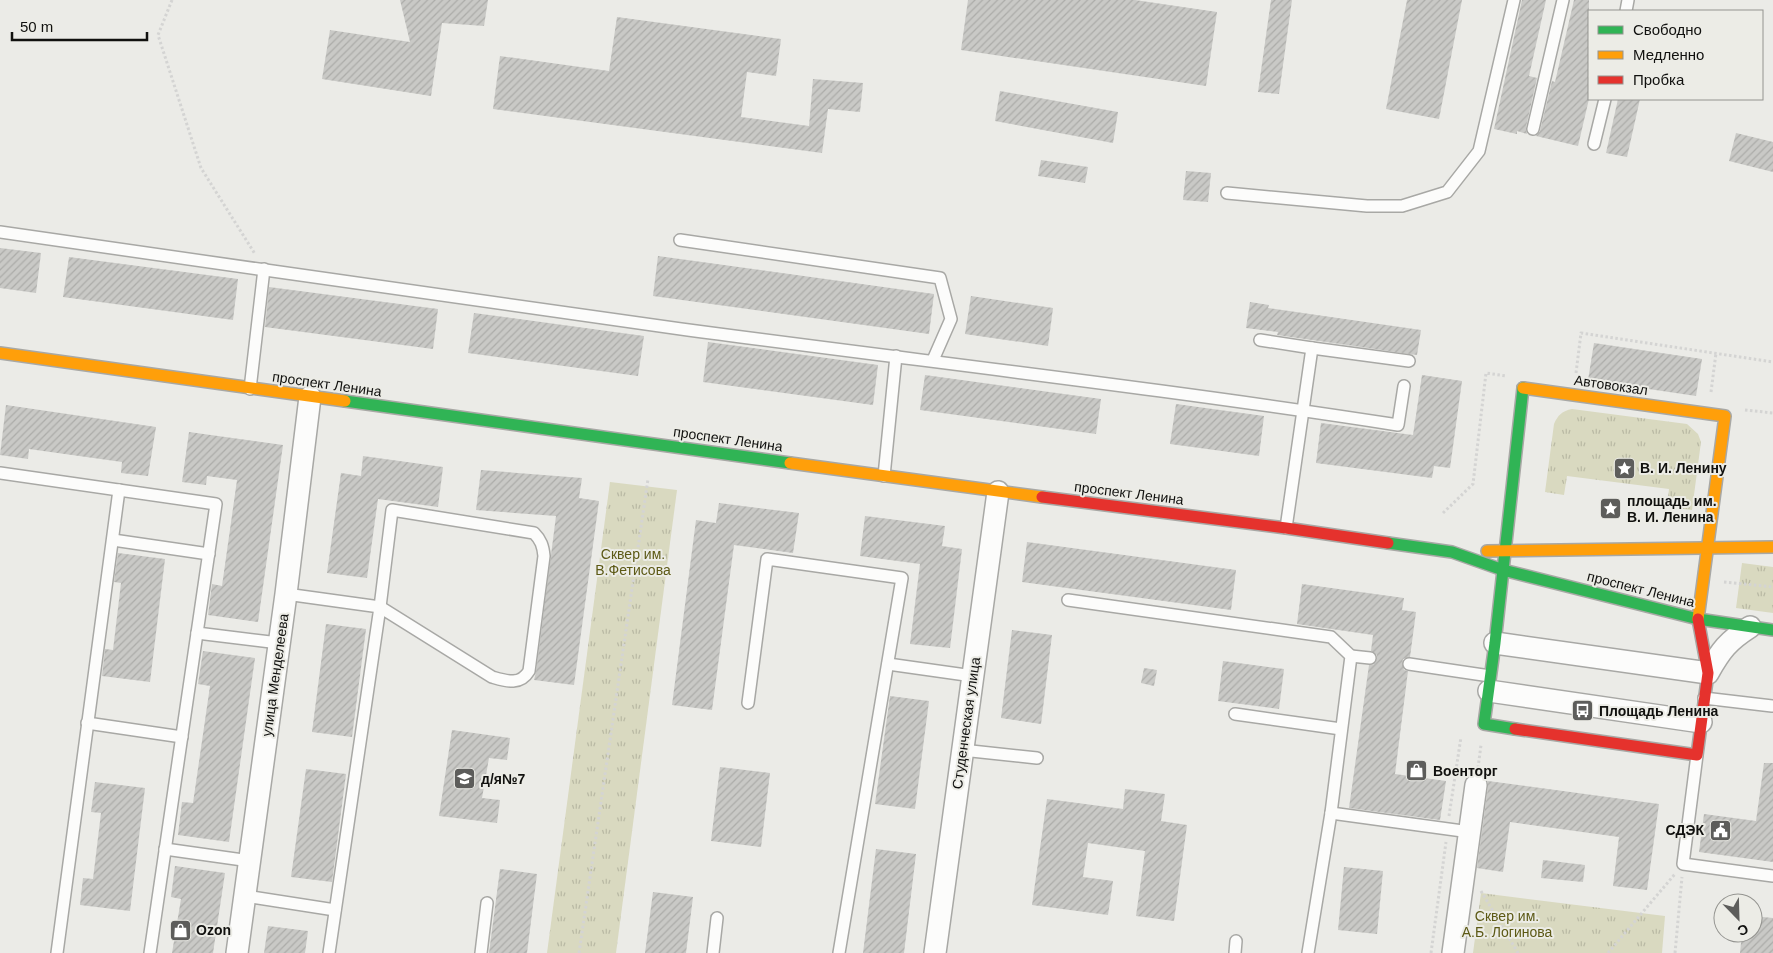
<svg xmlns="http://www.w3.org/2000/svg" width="1773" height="953" viewBox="0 0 1773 953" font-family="Arial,sans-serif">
<defs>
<pattern id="grass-tufts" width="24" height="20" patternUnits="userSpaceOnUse" patternTransform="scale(1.25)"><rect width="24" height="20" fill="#d9d9c0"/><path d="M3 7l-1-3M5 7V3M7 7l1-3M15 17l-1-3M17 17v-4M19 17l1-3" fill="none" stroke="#b9b9a4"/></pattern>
<pattern id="building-hatch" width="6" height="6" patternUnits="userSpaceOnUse" patternTransform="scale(1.25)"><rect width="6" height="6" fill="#c9c9c6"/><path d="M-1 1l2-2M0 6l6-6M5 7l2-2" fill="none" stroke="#acaca9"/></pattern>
</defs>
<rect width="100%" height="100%" fill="#ebebe7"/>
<g fill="url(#grass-tufts)">
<path d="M 1572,409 L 1687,424 L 1698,434 L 1701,442 L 1692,510 L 1667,507 L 1669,489 L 1567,476 L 1564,495 L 1545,492 L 1554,424 C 1558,415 1562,411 1572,409 Z"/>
<path d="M 610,482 L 677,490 L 616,953 L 547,953 Z"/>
<path d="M 1742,563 L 1773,567 L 1773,613 L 1736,608 Z"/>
<path d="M 1481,893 L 1665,916 L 1662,953 L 1473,953 Z"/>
</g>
<g fill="url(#building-hatch)">
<path d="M 400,0 L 488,0 L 484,26 L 442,23 L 431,96 L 322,79 L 330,30 L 410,42 Z"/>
<path d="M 968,0 L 1135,0 L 1217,12 L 1206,86 L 961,50 Z"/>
<path d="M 1271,0 L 1292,0 L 1279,94 L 1258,92 Z"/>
<path d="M 1407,0 L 1462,0 L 1439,119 L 1386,109 Z"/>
<path d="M 1522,0 L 1546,0 L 1529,76 L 1537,78 L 1526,127 L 1527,134 L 1517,131 L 1517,134 L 1494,129 Z"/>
<path d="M 1574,0 L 1589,0 L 1589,99 L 1578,146 L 1536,136 L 1540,131 L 1552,81 L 1555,82 Z"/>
<path d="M 617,17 L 781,39 L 776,76 L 747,72 L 741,117 L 809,126 L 813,79 L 863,83 L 860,112 L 828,109 L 822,153 L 493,109 L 500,56 L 609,71 Z"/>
<path d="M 1000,91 L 1118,112 L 1113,143 L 995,121 Z"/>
<path d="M 1618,99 L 1640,99 L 1627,157 L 1606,153 Z"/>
<path d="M 1736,133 L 1773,142 L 1773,172 L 1729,161 Z"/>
<path d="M 1041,160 L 1088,167 L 1085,183 L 1038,176 Z"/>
<path d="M 1186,171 L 1211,173 L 1208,202 L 1183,200 Z"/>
<path d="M 0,248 L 41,253 L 36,293 L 0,288 Z"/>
<path d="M 658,256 L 934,294 L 929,334 L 653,296 Z"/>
<path d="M 69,257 L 238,279 L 233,320 L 63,297 Z"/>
<path d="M 269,287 L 438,309 L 433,349 L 265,327 Z"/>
<path d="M 971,296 L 1053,308 L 1048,346 L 965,334 Z"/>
<path d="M 1250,302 L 1269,305 L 1268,308 L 1421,330 L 1417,355 L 1277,335 L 1278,332 L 1246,328 Z"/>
<path d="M 474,313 L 644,336 L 638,376 L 468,353 Z"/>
<path d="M 708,342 L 878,365 L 873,405 L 703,382 Z"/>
<path d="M 1594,343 L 1702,359 L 1696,396 L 1588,380 Z"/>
<path d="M 925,375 L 1101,399 L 1096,434 L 920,410 Z"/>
<path d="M 1422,375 L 1462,381 L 1450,468 L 1434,466 L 1432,478 L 1316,463 L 1321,423 L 1413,435 Z"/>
<path d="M 1176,404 L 1264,416 L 1259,456 L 1170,444 Z"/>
<path d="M 6,405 L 156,427 L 148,476 L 121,473 L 122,462 L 29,449 L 28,459 L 0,455 Z"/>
<path d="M 189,432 L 283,445 L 258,622 L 208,615 L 212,584 L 222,586 L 237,480 L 207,476 L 206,485 L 182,482 Z"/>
<path d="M 363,456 L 443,467 L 438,507 L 378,499 L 367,578 L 327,573 L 341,473 L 361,476 Z"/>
<path d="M 481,470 L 582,478 L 579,498 L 599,501 L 574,685 L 534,680 L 536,672 L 556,516 L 476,510 Z"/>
<path d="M 719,503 L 799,513 L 793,553 L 734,545 L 712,710 L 672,705 L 696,520 L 716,523 Z"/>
<path d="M 865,516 L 945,526 L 942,546 L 962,549 L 950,648 L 910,644 L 920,564 L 860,556 Z"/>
<path d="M 1027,542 L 1236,570 L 1231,610 L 1022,582 Z"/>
<path d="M 118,553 L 165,559 L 150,682 L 102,676 L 105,649 L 113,650 L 121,583 L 114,582 Z"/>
<path d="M 1302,584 L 1404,598 L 1402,610 L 1416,612 L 1410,657 L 1403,659 L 1402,663 L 1404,670 L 1408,671 L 1395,774 L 1446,781 L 1440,820 L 1349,808 L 1369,665 L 1373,665 L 1377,659 L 1377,655 L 1371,651 L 1373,635 L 1297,624 Z"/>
<path d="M 326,624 L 366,629 L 352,737 L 312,732 Z"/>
<path d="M 1012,630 L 1052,635 L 1041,724 L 1001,718 Z"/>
<path d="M 203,651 L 255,658 L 229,842 L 178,835 L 182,802 L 193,803 L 210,686 L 198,684 Z"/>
<path d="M 1223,661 L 1284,669 L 1279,709 L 1218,701 Z"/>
<path d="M 1144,668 L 1157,670 L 1154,686 L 1141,683 Z"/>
<path d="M 890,696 L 929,701 L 915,809 L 875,804 Z"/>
<path d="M 452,730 L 510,738 L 507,760 L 489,758 L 482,798 L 500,800 L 497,823 L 439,816 Z"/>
<path d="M 1764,763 L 1773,763 L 1773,862 L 1699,852 L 1704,814 L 1756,821 Z"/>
<path d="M 720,767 L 770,773 L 761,847 L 711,841 Z"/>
<path d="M 306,769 L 346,774 L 332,882 L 291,877 Z"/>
<path d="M 1488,781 L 1659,804 L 1647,890 L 1613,886 L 1619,837 L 1510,822 L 1503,872 L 1477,868 L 1488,787 Z"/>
<path d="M 95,782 L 145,788 L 130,911 L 80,905 L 83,878 L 93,879 L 101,813 L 91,812 Z"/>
<path d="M 1125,789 L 1165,794 L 1161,821 L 1187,825 L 1174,921 L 1136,916 L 1145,851 L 1088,843 L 1083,877 L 1113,881 L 1108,915 L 1032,905 L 1047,799 L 1123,809 Z"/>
<path d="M 876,849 L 916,854 L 904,953 L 863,953 Z"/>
<path d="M 1543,860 L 1585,865 L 1583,882 L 1541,878 Z"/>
<path d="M 175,866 L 225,873 L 213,953 L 172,953 L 181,899 L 171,897 Z"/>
<path d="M 1344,867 L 1383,871 L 1377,934 L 1338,930 Z"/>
<path d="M 500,869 L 537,874 L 527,953 L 489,953 Z"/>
<path d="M 653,892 L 693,897 L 686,953 L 645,953 Z"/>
<path d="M 1753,916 L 1773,918 L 1773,953 L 1740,953 L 1742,933 L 1753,933 Z"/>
<path d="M 268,926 L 308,931 L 305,953 L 264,953 Z"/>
</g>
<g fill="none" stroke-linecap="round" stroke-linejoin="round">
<defs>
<g id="lane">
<path d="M 1626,11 L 1628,0"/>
<path d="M 1533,129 L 1563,0"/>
<path d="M 1594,144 L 1605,99"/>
<path d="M 1227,193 L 1367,206 L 1402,206 L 1447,192 L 1479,151 L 1514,0"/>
<path d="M 0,232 C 227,264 454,298 681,329 C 920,361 1160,388 1398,425 L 1404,386"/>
<path d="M 680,240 L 940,278 L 951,319 L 933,360"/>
<path d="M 1260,340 L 1312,348"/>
<path d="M 250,389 L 264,269"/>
<path d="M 0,473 L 216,504 L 150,953"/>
<path d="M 884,476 L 896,356"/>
<path d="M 1286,528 L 1312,348 L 1409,361"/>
<path d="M 113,540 L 209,554"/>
<path d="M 286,594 L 380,607 L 492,677 C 506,681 520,686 529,671 L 544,556 C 543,546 541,540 534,533 L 392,510 L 380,607 L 329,953"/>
<path d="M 1068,600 L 1331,637 L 1351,656 L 1331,813 L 1308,953"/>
<path d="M 197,633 L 279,643"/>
<path d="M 1351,656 L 1370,658"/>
<path d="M 888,664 L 973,676"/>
<path d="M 1409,664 L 1490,676"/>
<path d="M 1704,698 L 1772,706"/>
<path d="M 748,703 L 767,559 L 902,578 L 839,953"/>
<path d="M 1235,714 L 1341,729"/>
<path d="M 87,723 L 182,737"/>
<path d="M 962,750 L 1037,758"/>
<path d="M 1697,755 L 1683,864 L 1773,876"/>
<path d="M 1331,813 L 1470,832"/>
<path d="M 165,849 L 250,861"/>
<path d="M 245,896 L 335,910"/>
<path d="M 57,953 L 119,490"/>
<path d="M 481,953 L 487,903"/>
<path d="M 713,953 L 717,918"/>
<path d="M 1235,953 L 1236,941"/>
</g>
<g id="street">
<path d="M 1495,643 L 1708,673 C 1721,650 1728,641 1750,627"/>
<path d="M 1489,691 L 1701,722"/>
<path d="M 237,953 L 286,594 L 310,397"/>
<path d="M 935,953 L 998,492"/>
<path d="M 1453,953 L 1476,785"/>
</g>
<g id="fast">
<path d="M 345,401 L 790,463"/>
<path d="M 1388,543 L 1452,552 L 1503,570 L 1698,619 L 1773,630"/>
<path d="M 1515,729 L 1484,724 L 1495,643 L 1523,388"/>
</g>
<g id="slow">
<path d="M 0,353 L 345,401"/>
<path d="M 1523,388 L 1725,416 L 1698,619"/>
<path d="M 790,463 L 1042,497"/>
<path d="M 1487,551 L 1773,547"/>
</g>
<g id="jam">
<path d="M 1042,497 L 1286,528 L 1388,543"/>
<path d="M 1515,729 L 1697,755 L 1708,673 L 1698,619"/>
</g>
</defs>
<use href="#lane" stroke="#a8a8a5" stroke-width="14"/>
<use href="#street" stroke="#a8a8a5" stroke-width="24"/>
<use href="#fast" stroke="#a8a8a5" stroke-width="14"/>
<use href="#slow" stroke="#a8a8a5" stroke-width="14"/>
<use href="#jam" stroke="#a8a8a5" stroke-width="14"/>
<g stroke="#d4d4d3" stroke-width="3" stroke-dasharray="2.5 2.5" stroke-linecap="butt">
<path d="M 172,0 L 158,35 L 201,168 L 255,254"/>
<path d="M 1576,373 L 1581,333 L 1773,362"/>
<path d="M 1711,392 L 1716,353"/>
<path d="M 1745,410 L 1773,413"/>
<path d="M 1443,513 L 1473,484 L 1486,373 L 1506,376"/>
<path d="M 1724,582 L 1773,587"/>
<path d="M 1478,768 L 1481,745"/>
<path d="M 1449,816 L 1461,737"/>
<path d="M 1481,891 L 1518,953"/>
<path d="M 579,953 L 648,479"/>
<path d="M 1431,953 L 1446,842"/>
<path d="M 1608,953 L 1675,874"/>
<path d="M 1675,953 L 1682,877"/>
</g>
<use href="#lane" stroke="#fcfcfb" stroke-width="11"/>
<use href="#street" stroke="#fcfcfb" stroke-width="21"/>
<use href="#fast" stroke="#30b455" stroke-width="11"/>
<use href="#slow" stroke="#ff9f0a" stroke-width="11"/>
<use href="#jam" stroke="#e5322d" stroke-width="11"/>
</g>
<defs>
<symbol id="sight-square" viewBox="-11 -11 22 22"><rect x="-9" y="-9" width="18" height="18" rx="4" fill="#5d5d5b" stroke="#ecece6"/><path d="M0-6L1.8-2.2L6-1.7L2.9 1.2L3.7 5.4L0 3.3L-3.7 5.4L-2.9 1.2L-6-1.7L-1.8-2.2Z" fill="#fff"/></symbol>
<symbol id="bus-square" viewBox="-11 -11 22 22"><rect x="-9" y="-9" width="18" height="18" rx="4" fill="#5d5d5b" stroke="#ecece6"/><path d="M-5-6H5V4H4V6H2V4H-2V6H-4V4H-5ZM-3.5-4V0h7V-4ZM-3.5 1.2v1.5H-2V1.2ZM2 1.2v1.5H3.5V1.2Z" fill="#fff"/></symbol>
<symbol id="shop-square" viewBox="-11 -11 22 22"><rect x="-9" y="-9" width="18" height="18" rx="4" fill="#5d5d5b" stroke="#ecece6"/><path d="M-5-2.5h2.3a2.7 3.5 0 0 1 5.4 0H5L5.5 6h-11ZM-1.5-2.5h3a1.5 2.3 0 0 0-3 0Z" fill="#fff"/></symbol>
<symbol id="school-square" viewBox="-11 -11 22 22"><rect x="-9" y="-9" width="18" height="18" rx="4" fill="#5d5d5b" stroke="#ecece6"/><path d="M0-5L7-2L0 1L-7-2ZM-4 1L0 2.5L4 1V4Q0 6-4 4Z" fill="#fff"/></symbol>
<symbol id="civic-square" viewBox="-11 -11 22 22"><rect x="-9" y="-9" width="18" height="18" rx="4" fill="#5d5d5b" stroke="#ecece6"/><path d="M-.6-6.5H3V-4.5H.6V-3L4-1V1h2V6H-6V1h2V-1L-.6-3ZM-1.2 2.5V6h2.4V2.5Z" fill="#fff"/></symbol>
</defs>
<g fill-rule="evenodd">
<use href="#sight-square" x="1612" y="456" width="25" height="25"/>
<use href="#sight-square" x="1598" y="496" width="25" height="25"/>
<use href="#bus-square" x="1570" y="698" width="25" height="25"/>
<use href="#shop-square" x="1404" y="758" width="25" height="25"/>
<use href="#school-square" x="452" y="766" width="25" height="25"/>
<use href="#civic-square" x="1708" y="818" width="25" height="25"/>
<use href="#shop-square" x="168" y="918" width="25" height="25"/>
</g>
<g text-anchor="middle" stroke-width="4" stroke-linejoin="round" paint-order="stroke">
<g font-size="14" fill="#11110f" stroke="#ecece6">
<text transform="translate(327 384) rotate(8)" y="5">проспект Ленина</text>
<text transform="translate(1611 385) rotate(8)" y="5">Автовокзал</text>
<text transform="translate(728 439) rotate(8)" y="5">проспект Ленина</text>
<text transform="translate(1129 493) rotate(7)" y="5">проспект Ленина</text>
<text transform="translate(1641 589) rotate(14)" y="5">проспект Ленина</text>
<text transform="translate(275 675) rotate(-82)" y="5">улица Менделеева</text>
<text transform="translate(966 723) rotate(-82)" y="5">Студенческая улица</text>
</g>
<g font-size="14" font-weight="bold" fill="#11110f" stroke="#ecece6" text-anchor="start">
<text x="1640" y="473">В. И. Ленину</text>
<text x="1627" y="506">площадь им.<tspan x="1627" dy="16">В. И. Ленина</tspan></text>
<text x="1599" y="716">Площадь Ленина</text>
<text x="1433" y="776">Военторг</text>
<text x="481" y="784">д/я№7</text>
<text x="1704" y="835" text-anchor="end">СДЭК</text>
<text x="196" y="935">Ozon</text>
</g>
<g font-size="14" fill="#5c5915" stroke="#ecece6">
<text x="633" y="559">Сквер им.<tspan x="633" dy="16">В.Фетисова</tspan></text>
<text x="1507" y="921">Сквер им.<tspan x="1507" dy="16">А.Б. Логинова</tspan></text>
</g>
</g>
<rect x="1588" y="10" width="175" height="90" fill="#ecece6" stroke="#949490"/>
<rect x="1598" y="26" width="25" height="8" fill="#30b455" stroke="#949490"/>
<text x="1633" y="35" font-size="15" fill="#11110f">Свободно</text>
<rect x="1598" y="51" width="25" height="8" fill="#ff9f0a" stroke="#949490"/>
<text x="1633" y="60" font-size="15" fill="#11110f">Медленно</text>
<rect x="1598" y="76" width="25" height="8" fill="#e5322d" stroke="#949490"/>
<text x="1633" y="85" font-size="15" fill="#11110f">Пробка</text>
<g transform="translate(1738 918) rotate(157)"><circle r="24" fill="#ecece6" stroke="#949490"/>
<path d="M0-4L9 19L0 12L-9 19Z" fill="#5d5d5b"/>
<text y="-8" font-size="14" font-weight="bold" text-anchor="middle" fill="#11110f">С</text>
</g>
<path d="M12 32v8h135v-8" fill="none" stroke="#11110f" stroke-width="2.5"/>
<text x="20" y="32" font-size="15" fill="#11110f" stroke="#ecece6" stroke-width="4" paint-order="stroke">50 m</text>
</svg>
